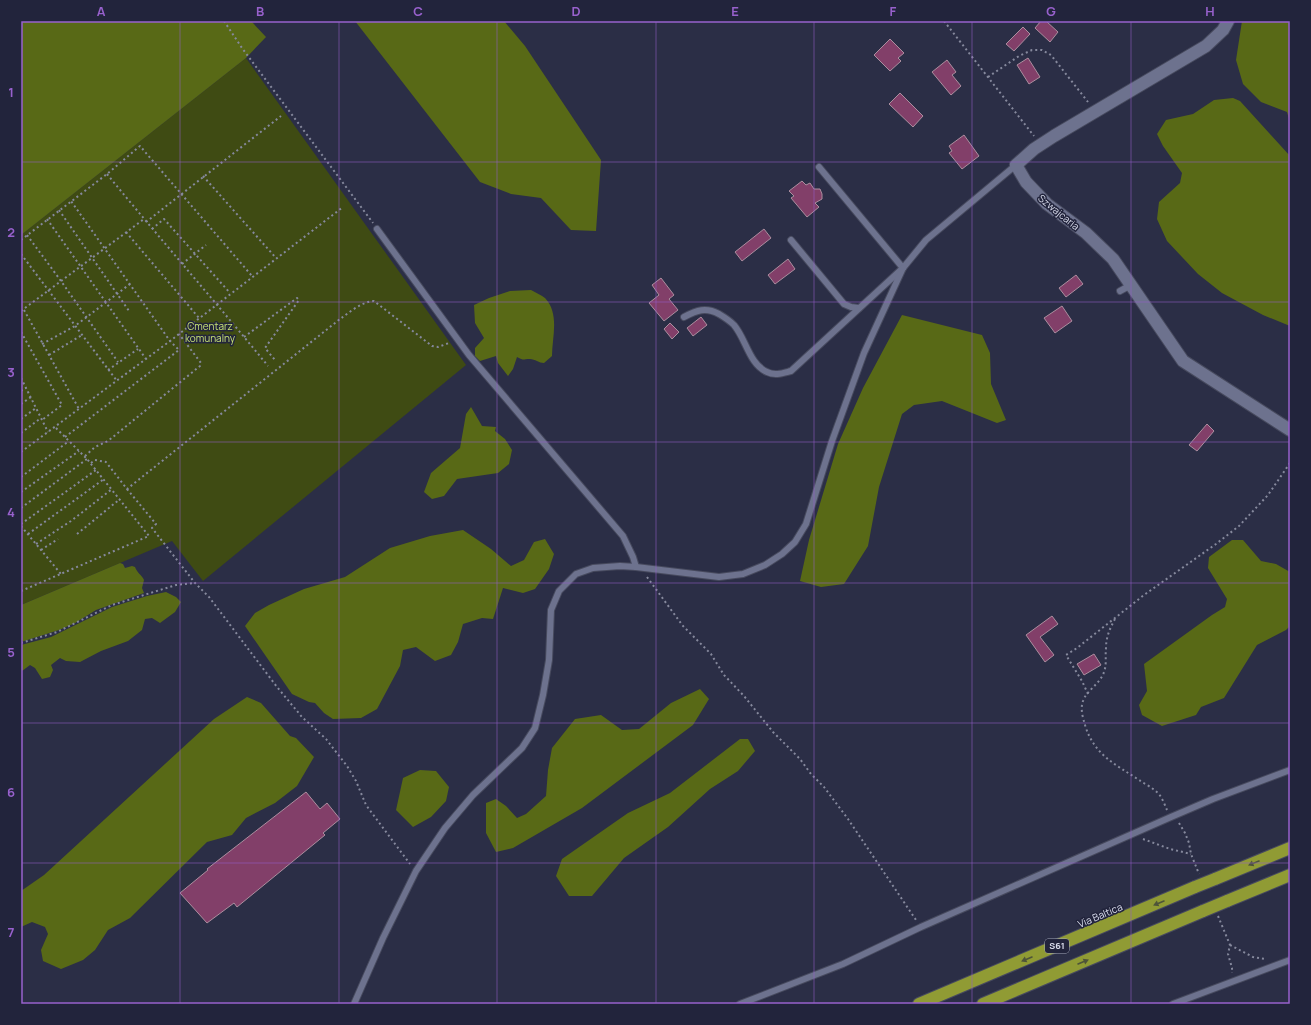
<svg xmlns="http://www.w3.org/2000/svg" width="1311" height="1025" viewBox="0 0 1311 1025" font-family="Manrope,sans-serif">
<rect width="100%" height="100%" fill="#2b2e46"/>
<path fill="#3f4b13" d="M 246,58 L 466,365 L 203,581 L 172,541 L 21,605 L 21,235 Z"/>
<g fill="#586916">
<path d="M 21,21 L 251,21 L 266,37 L 246,58 L 21,235 Z"/>
<path d="M 355,21 L 504,21 L 525,46 L 601,160 L 596,231 L 571,230 L 541,198 L 511,194 L 480,182 Z"/>
<path d="M 1242,21 L 1290,21 L 1290,122 L 1287,112 L 1261,102 L 1243,84 L 1236,60 Z"/>
<path d="M 1233,98 L 1240,101 L 1290,156 L 1290,326 L 1263,315 L 1222,293 L 1198,274 L 1167,241 L 1157,219 L 1159,202 L 1180,183 L 1182,173 L 1163,146 L 1157,134 L 1166,120 L 1193,114 L 1214,100 Z"/>
<path d="M 531,290 C 535,292 541,295 545,298 C 560,314 552,337 552,356 L 544,363 C 539,363 535,359 530,359 C 522,359 525,361 517,357 L 513,369 L 508,376 L 498,363 L 496,356 L 480,361 L 475,356 L 475,348 L 484,338 L 475,323 L 474,305 L 489,298 L 510,291 Z"/>
<path d="M 902,315 L 982,335 L 990,353 L 991,384 L 1006,420 L 997,423 L 942,401 L 914,405 L 902,414 L 879,487 L 868,546 L 844,584 L 821,587 L 800,581 L 809,540 L 838,444 L 863,388 Z"/>
<path d="M 471,407 L 482,426 L 496,427 L 495,431 L 505,439 L 512,450 L 509,464 L 498,473 L 457,479 L 444,496 L 432,499 L 424,492 L 431,473 L 460,448 L 466,414 Z"/>
<path d="M 463,530 L 491,549 L 511,566 L 524,560 L 534,542 L 545,539 L 554,554 L 549,569 L 535,589 L 523,593 L 503,588 L 493,619 L 482,618 L 463,624 L 458,642 L 451,655 L 435,661 L 416,647 L 403,650 L 400,666 L 377,709 L 361,718 L 333,719 L 324,713 L 315,703 L 309,702 L 292,694 L 245,626 L 255,613 L 269,605 L 304,589 L 345,577 L 390,548 L 430,536 Z"/>
<path d="M 1232,540 L 1243,540 L 1261,561 L 1276,564 L 1290,572 L 1290,626 L 1286,630 L 1257,645 L 1224,698 L 1201,707 L 1196,715 L 1162,726 L 1142,715 L 1139,705 L 1147,691 L 1144,664 L 1212,615 L 1225,607 L 1227,599 L 1208,568 L 1209,557 Z"/>
<path d="M 120,563 L 123,564 L 125,568 L 132,566 L 135,567 C 137,573 142,575 144,580 L 142,588 L 144,593 L 96,610 L 75,623 L 59,630 L 21,642 L 21,605 Z"/>
<path d="M 166,592 L 176,597 L 181,602 L 175,612 L 160,623 L 152,618 L 145,619 L 142,630 L 128,641 L 101,651 L 80,662 L 66,661 L 60,658 L 51,665 L 53,670 L 50,677 L 42,679 L 35,668 L 30,665 L 22,671 L 21,676 L 21,645 L 51,637 L 112,607 L 147,596 Z"/>
<path d="M 700,689 L 709,699 L 693,725 L 582,808 L 513,848 L 496,852 L 486,833 L 486,803 L 496,799 L 506,806 L 517,818 L 526,814 L 546,796 L 548,770 L 552,748 L 575,719 L 601,715 L 622,730 L 639,729 L 671,703 Z"/>
<path d="M 247,697 L 261,703 L 290,736 L 296,738 L 314,757 L 297,786 L 275,803 L 246,818 L 232,835 L 207,842 L 130,918 L 108,930 L 95,950 L 83,960 L 61,969 L 43,961 L 41,950 L 48,934 L 45,927 L 32,922 L 21,927 L 21,891 L 44,875 L 214,719 Z"/>
<path d="M 740,739 L 748,739 L 755,751 L 738,771 L 710,789 L 668,827 L 624,858 L 592,896 L 569,896 L 556,876 L 562,859 L 628,813 L 670,793 Z"/>
<path d="M 420,770 L 436,771 L 449,787 L 446,801 L 431,817 L 413,827 L 396,810 L 403,778 Z"/>
</g>
<g fill="#823f69" stroke="#ac8e9f">
<path d="M 1041,21 L 1046,21 L 1058,32 L 1050,42 L 1035,28 Z"/>
<path d="M 1023,27 L 1030,34 L 1014,51 L 1006,44 Z"/>
<path d="M 890,39 L 904,53 L 898,58 L 901,61 L 890,71 L 874,55 Z"/>
<path d="M 1028,58 L 1040,77 L 1029,84 L 1017,65 Z"/>
<path d="M 947,60 L 956,72 L 952,75 L 961,86 L 951,95 L 932,72 Z"/>
<path d="M 900,93 L 923,116 L 913,127 L 889,104 Z"/>
<path d="M 964,135 L 979,156 L 962,169 L 949,153 L 952,151 L 949,146 Z"/>
<path d="M 802,181 L 806,185 L 810,183 L 814,189 L 820,189 L 822,194 L 822,199 L 815,203 L 819,207 L 807,217 L 791,198 L 794,196 L 789,191 Z"/>
<path d="M 764,229 L 771,238 L 742,261 L 735,252 Z"/>
<path d="M 788,259 L 795,269 L 775,284 L 768,275 Z"/>
<path d="M 1076,275 L 1083,284 L 1066,297 L 1059,288 Z"/>
<path d="M 661,278 L 674,295 L 669,299 L 678,310 L 664,321 L 649,303 L 659,295 L 652,285 Z"/>
<path d="M 1062,306 L 1072,321 L 1055,333 L 1044,318 Z"/>
<path d="M 701,317 L 707,325 L 693,336 L 687,328 Z"/>
<path d="M 670,323 L 679,332 L 672,339 L 664,329 Z"/>
<path d="M 1207,424 L 1214,431 L 1197,451 L 1189,445 Z"/>
<path d="M 1052,616 L 1058,624 L 1040,637 L 1054,655 L 1045,662 L 1026,635 Z"/>
<path d="M 1094,654 L 1101,665 L 1084,675 L 1077,664 Z"/>
<path d="M 306,792 L 320,809 L 327,803 L 340,819 L 323,833 L 325,835 L 237,907 L 234,903 L 207,923 L 180,893 L 208,870 L 207,869 Z"/>
</g>
<g fill="none" stroke-linecap="round" stroke-linejoin="round">
<defs>
<g id="lane">
<path d="M 819,167 L 903,268"/>
<path d="M 377,229 L 469,355 L 623,536 L 633,557 L 636,567"/>
<path d="M 791,240 L 844,304 L 851,307 L 859,308"/>
<path d="M 1120,291 L 1131,285"/>
<path d="M 684,317 C 697,310 706,307 719,314 C 724,317 730,321 734,325 C 746,339 749,364 767,372 C 775,376 783,373 791,371 L 903,268 L 926,240 L 1016,165"/>
<path d="M 354,1004 L 383,938 L 416,871 L 445,828 L 473,795 L 522,748 L 535,728 L 543,695 L 549,660 L 551,610 L 559,591 L 576,574 L 593,568 L 620,566 L 636,567 L 719,577 L 743,574 L 765,565 L 782,554 L 795,542 L 806,524 L 832,441 L 864,353 L 903,268"/>
<path d="M 740,1004 L 843,964 L 921,927 L 1171,817 L 1213,799 L 1290,770"/>
<path d="M 1173,1004 L 1290,960"/>
</g>
<path id="street" d="M 1228,21 L 1223,30 L 1206,46 L 1054,136 L 1034,149 L 1016,165 L 1026,182 L 1047,204 L 1086,233 L 1113,259 L 1183,361 L 1290,430"/>
<g id="highway">
<path d="M 1215,879 L 1290,848"/>
<path d="M 1227,901 L 1290,875"/>
<path d="M 919,1004 L 1195,887"/>
<path d="M 983,1004 L 1203,911"/>
</g>
</defs>
<use href="#lane" stroke="#474a5e" stroke-width="8"/>
<use href="#street" stroke="#474a5e" stroke-width="14"/>
<use href="#highway" stroke="#474a5e" stroke-width="14"/>
<g stroke="#86899d" stroke-width="2" stroke-dasharray="2 3" stroke-linecap="butt">
<path d="M 224,21 L 242,48 L 373,223"/>
<path d="M 944,21 L 1034,136"/>
<path d="M 988,77 L 1019,56 L 1032,50 L 1042,50 L 1051,55 L 1088,102"/>
<path d="M 107,174 C 160,239 215,301 268,366"/>
<path d="M 203,176 L 276,258"/>
<path d="M 59,210 L 129,311"/>
<path d="M 47,219 L 146,359"/>
<path d="M 146,222 L 281,116"/>
<path d="M 152,229 L 164,219 L 230,293"/>
<path d="M 126,232 L 199,318"/>
<path d="M 27,235 L 61,281 L 118,362"/>
<path d="M 21,240 L 107,174 L 140,146 L 252,276"/>
<path d="M 21,254 L 117,381"/>
<path d="M 182,264 L 206,245"/>
<path d="M 24,310 L 79,409"/>
<path d="M 21,311 L 144,219"/>
<path d="M 21,332 L 62,405 L 42,420"/>
<path d="M 244,337 L 297,298 L 299,300 L 265,348 L 275,360"/>
<path d="M 42,344 L 75,326 L 130,284"/>
<path d="M 49,355 L 82,335"/>
<path d="M 108,370 L 138,349"/>
<path d="M 21,378 L 48,432"/>
<path d="M 21,391 L 26,388"/>
<path d="M 21,404 L 31,397"/>
<path d="M 21,419 L 36,408"/>
<path d="M 21,433 L 41,418"/>
<path d="M 65,437 L 179,350 L 170,341 L 71,201"/>
<path d="M 21,452 L 170,341 L 343,207"/>
<path d="M 85,456 L 95,447 L 108,441 L 200,366 L 201,363 L 179,334"/>
<path d="M 91,463 L 95,460 L 106,462 L 127,489 L 340,319 C 350,312 361,302 374,301 L 432,346 L 438,347 L 449,343"/>
<path d="M 21,477 L 69,441"/>
<path d="M 127,489 L 156,524 L 152,528 L 195,583 L 209,597 L 277,687 L 302,717 L 326,739 L 347,766 L 356,781 L 366,805 L 410,864"/>
<path d="M 21,492 L 79,451"/>
<path d="M 21,508 L 87,459"/>
<path d="M 21,524 L 96,470"/>
<path d="M 21,526 L 61,574"/>
<path d="M 28,534 L 104,479"/>
<path d="M 77,534 L 120,499"/>
<path d="M 36,544 L 71,521 L 112,489"/>
<path d="M 41,550 L 58,539"/>
<path d="M 647,577 L 683,626 L 711,654 L 724,675 L 744,696 L 773,732 L 800,759 L 811,774 L 824,787 L 848,819 L 916,920"/>
<path d="M 21,591 L 149,536 L 87,459 L 55,427"/>
<path d="M 1115,619 C 1110,628 1106,637 1106,648 C 1105,656 1107,664 1104,672 C 1100,684 1086,691 1083,701 C 1080,709 1083,718 1085,725 C 1094,755 1115,764 1139,780 C 1145,784 1153,788 1159,794 C 1162,798 1165,805 1167,810"/>
<path d="M 21,643 L 57,632 L 112,605 L 176,585 L 195,583"/>
<path d="M 1088,694 L 1082,681 L 1066,655 L 1077,648 L 1144,595 L 1216,544 L 1239,526 L 1268,495 L 1290,463"/>
<path d="M 1179,823 L 1185,833 L 1189,843 L 1191,854 L 1199,874"/>
<path d="M 1143,839 L 1170,849 L 1191,854"/>
<path d="M 1218,916 L 1230,945 L 1228,954 L 1232,968 L 1232,973"/>
<path d="M 1230,945 L 1253,957 L 1265,959"/>
</g>
<use href="#lane" stroke="#6d728e" stroke-width="6"/>
<use href="#street" stroke="#6d728e" stroke-width="12"/>
<use href="#highway" stroke="#909b34" stroke-width="12"/>
<defs>
<g id="highway-bridge">
<path d="M 1195,887 L 1215,879"/>
<path d="M 1203,911 L 1227,901"/>
</g>
</defs>
<use href="#highway-bridge" stroke="#474a5e" stroke-width="14" stroke-linecap="butt"/>
<use href="#highway-bridge" stroke="#909b34" stroke-width="12"/>
</g>
<defs><path id="oneway-solid" d="M-6-.8H1V-3.2L6.5 0L1 3.2V.8H-6Z"/></defs>
<g fill="#4e5439">
<use href="#oneway-solid" transform="translate(1254 863) rotate(158)"/>
<use href="#oneway-solid" transform="translate(1159 903) rotate(157)"/>
<use href="#oneway-solid" transform="translate(1027 959) rotate(157)"/>
<use href="#oneway-solid" transform="translate(1083 962) rotate(-23)"/>
</g>
<path fill="none" stroke="#9861cd" stroke-width="1" stroke-opacity="0.55" d="M 180,21 L 180,1004M 339,21 L 339,1004M 497,21 L 497,1004M 656,21 L 656,1004M 814,21 L 814,1004M 972,21 L 972,1004M 1131,21 L 1131,1004M 21,162 L 1290,162M 21,302 L 1290,302M 21,442 L 1290,442M 21,583 L 1290,583M 21,723 L 1290,723M 21,863 L 1290,863"/>
<g text-anchor="middle" stroke-width="3" stroke-linejoin="round" paint-order="stroke">
<rect fill="#22243c" stroke="#a3a6b8" stroke-width="1" x="1045" y="939" width="24" height="14" rx="3"/>
<g font-size="9" font-weight="bold" fill="#dadded">
<text x="1057" y="949">S61</text>
</g>
<g font-size="10" fill="#dadded" stroke="#22243c">
<text transform="translate(1059 212) rotate(39)" y="4">Szwajcaria</text>
<text transform="translate(1100 915) rotate(-23)" y="4">Via Baltica</text>
</g>
<g font-size="10" fill="#c6e075" stroke="#22243c">
<text x="210" y="330">Cmentarz<tspan x="210" dy="12">komunalny</tspan></text>
</g>
</g>
<rect width="1311" height="1025" fill="none" stroke="#22243c" stroke-width="44"/>
<rect x="22" y="22" width="1267" height="981" fill="none" stroke="#9861cd" stroke-width="1.5"/>
<g font-size="13" text-anchor="middle" font-weight="bold" fill="#9861cd">
<text x="101" y="16">A</text>
<text x="260" y="16">B</text>
<text x="418" y="16">C</text>
<text x="576" y="16">D</text>
<text x="735" y="16">E</text>
<text x="893" y="16">F</text>
<text x="1051" y="16">G</text>
<text x="1210" y="16">H</text>
<text x="11" y="97">1</text>
<text x="11" y="237">2</text>
<text x="11" y="377">3</text>
<text x="11" y="517">4</text>
<text x="11" y="657">5</text>
<text x="11" y="797">6</text>
<text x="11" y="937">7</text>
</g>
</svg>
